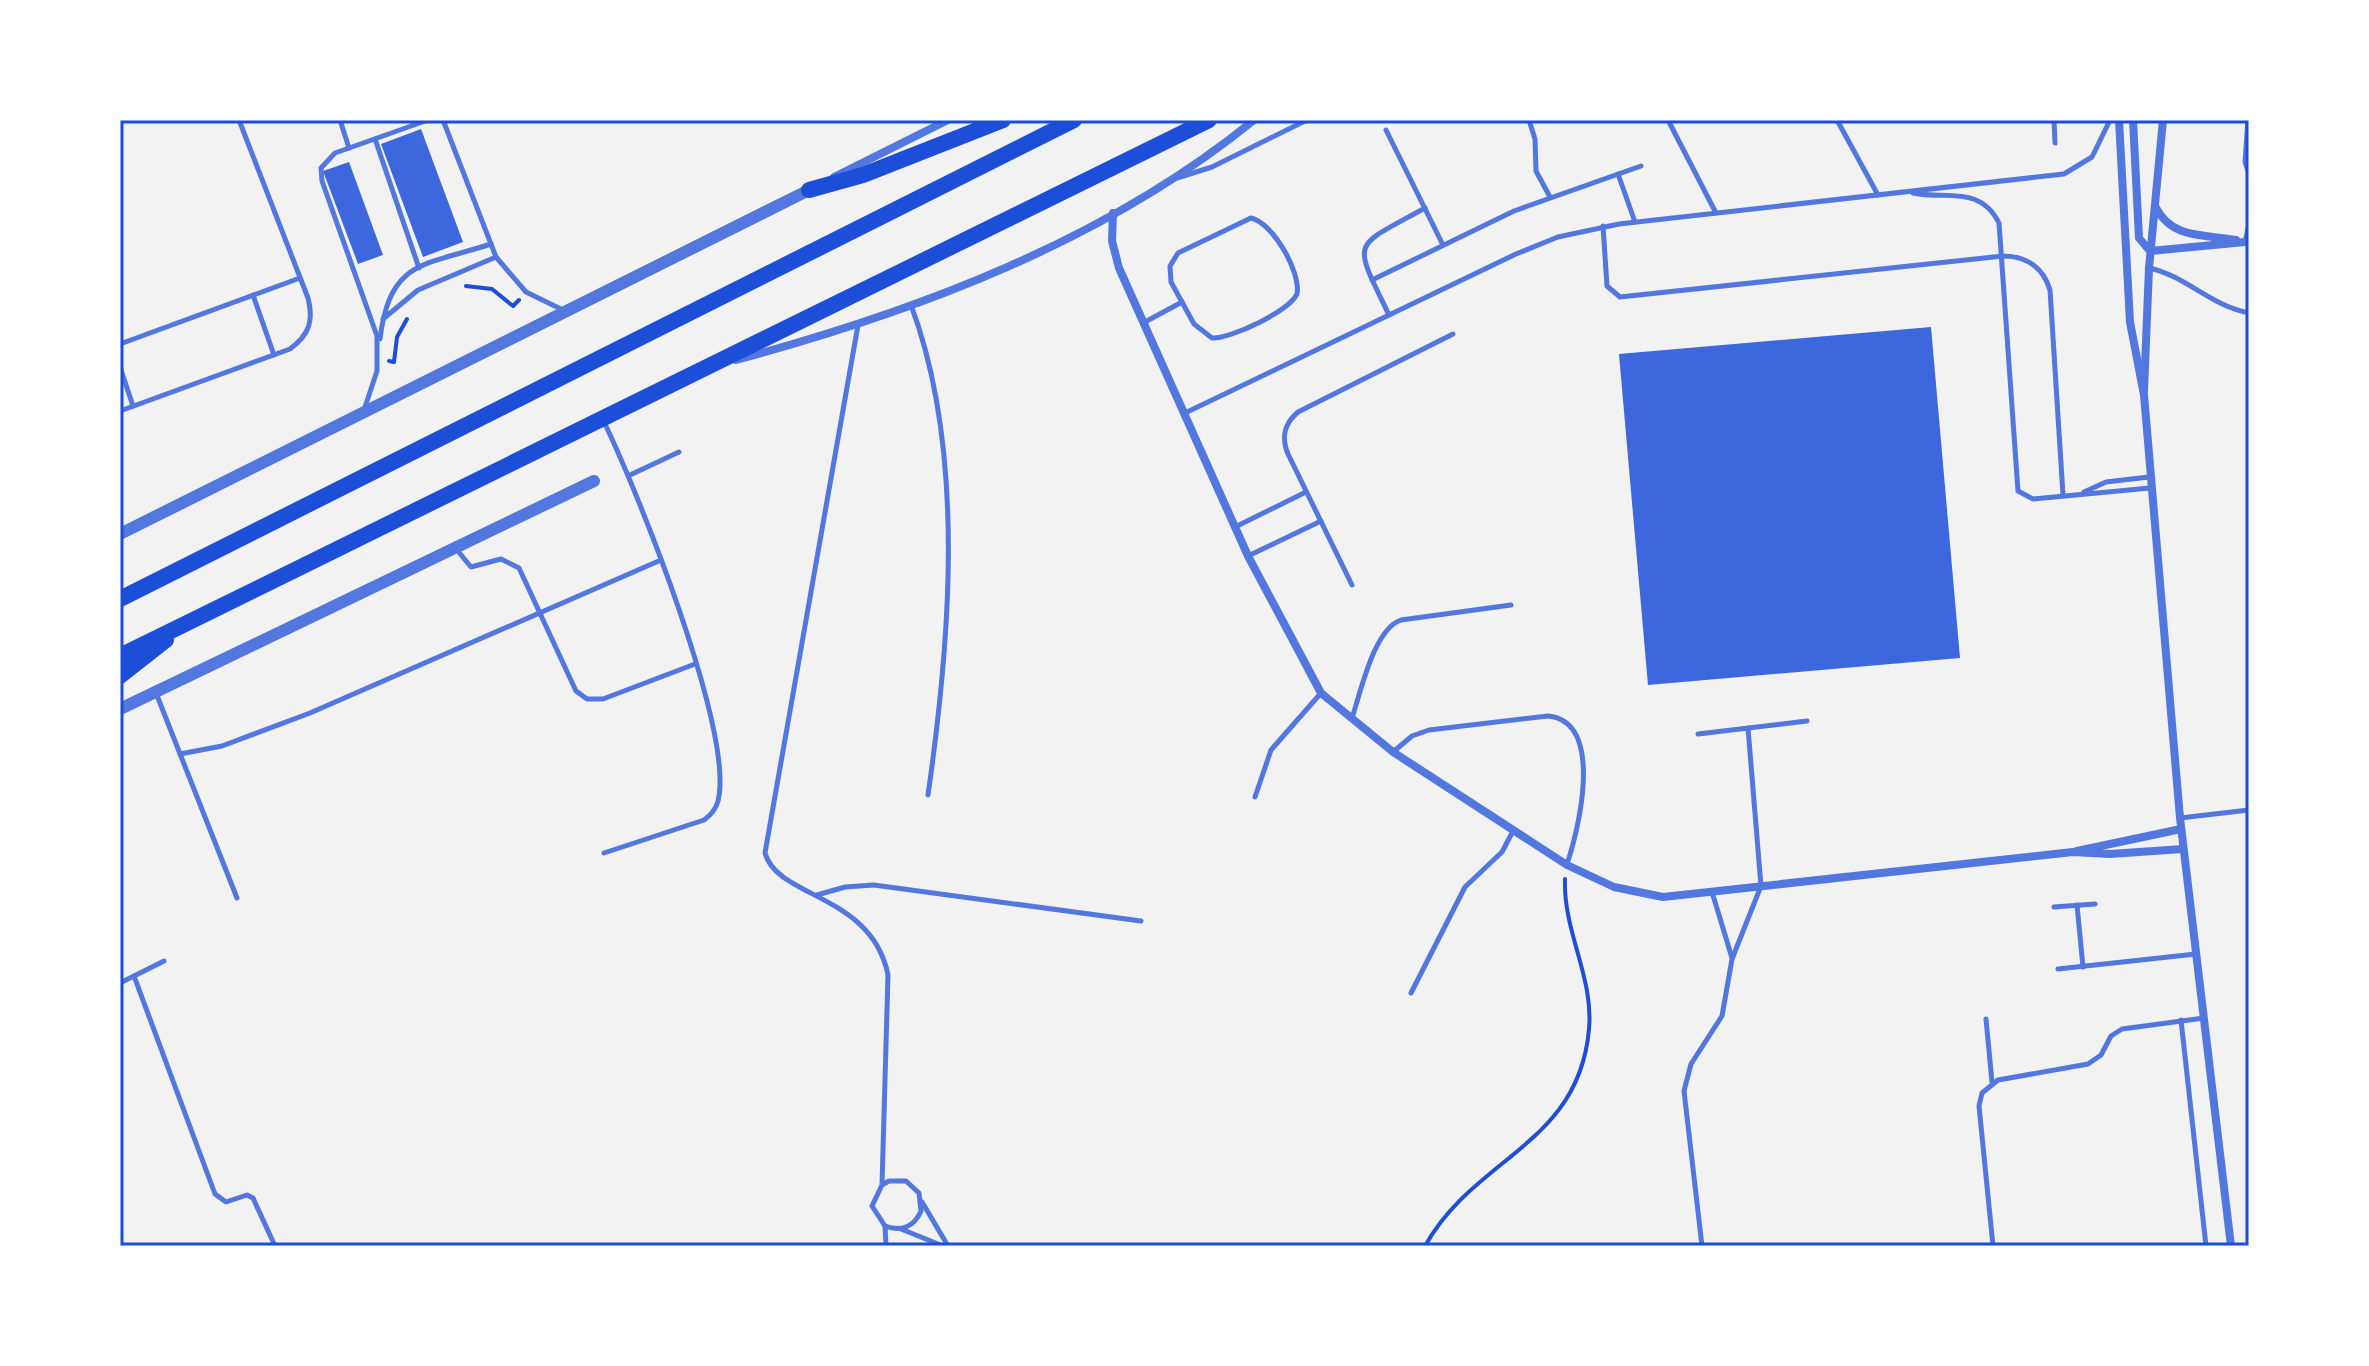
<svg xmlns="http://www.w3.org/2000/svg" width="2369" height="1366" viewBox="0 0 2369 1366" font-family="Mulish,sans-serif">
<rect width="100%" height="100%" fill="#f2f2f2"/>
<g fill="#3d67dc">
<path d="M 421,129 L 463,242 L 423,257 L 381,144 Z"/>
<path d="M 349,162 L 383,255 L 358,264 L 323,171 Z"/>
<path d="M 1931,327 L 1960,658 L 1648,685 L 1619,354 Z"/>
</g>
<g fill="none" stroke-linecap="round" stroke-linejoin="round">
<g stroke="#1d4ed8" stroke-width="4">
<path d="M 466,286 L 492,289 L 513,306 L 519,300"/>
<path d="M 389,361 L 394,362 L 397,337 L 407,319"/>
<path d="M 1425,1246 C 1475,1156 1579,1145 1589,1029 C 1594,978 1563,931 1565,879"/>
</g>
<g stroke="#5277de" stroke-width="5">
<path d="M 340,120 L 349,148"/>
<path d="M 443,120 L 496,257 L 526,292 L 563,310"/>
<path d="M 1529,120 L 1535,139 L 1536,171 L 1550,197"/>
<path d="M 1668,120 L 1716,213"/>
<path d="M 1837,120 L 1878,195"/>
<path d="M 2054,120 L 2055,143"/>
<path d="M 2248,120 L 2245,162 L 2249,174"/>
<path d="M 1386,130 L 1442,243"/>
<path d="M 375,139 L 419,268"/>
<path d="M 1618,174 L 1635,222"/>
<path d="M 1177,178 L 1212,167 L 1307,120"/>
<path d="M 1913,193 C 1947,200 1980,185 1999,223 L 2018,491 L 2033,499 L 2150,488"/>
<path d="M 1251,218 C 1273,223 1301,272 1297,294 C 1289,311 1231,339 1212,338 L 1194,324 L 1171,282 L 1170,266 L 1178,253 Z"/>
<path d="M 1603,226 L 1607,286 L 1620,297 L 2003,256 C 2026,256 2043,267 2050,290 L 2063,495"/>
<path d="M 2245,242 L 2249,224"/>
<path d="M 2149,268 C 2186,276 2211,306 2249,313"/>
<path d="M 1372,280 L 1514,211 L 1641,166"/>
<path d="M 253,295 L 274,355"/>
<path d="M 911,305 C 966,452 950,642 928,795"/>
<path d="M 1389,315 C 1352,238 1351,249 1425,208"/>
<path d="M 383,319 L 418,290 L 496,257"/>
<path d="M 1145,322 L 1182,302"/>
<path d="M 858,325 L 765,853 C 777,898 872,894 888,975 L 882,1185 L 872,1206 L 885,1226 C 901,1232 914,1227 921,1211 L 919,1193 L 906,1181 L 889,1181 L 882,1185"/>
<path d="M 380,339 C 390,259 424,266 491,244"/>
<path d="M 120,344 L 300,278"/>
<path d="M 120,367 L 133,406"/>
<path d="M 365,407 L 377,371 L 377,336 L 322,181 L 321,168 L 335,153 L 428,120"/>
<path d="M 120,411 L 290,349 C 309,335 314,321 308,298 L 239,120"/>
<path d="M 1185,413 L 1516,254 L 1558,237 L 1619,224 L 2064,174 L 2092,157 L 2110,120"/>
<path d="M 630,475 L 679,452"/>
<path d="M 2084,492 L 2106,482 L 2149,477"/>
<path d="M 1235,527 L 1306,492"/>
<path d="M 457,550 L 471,567 L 501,559 L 519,568 L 576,691 L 587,699 L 603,699 L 695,664"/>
<path d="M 1248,556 L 1321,521"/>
<path d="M 1352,585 L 1288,454 C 1281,437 1284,424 1298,412 L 1453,334"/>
<path d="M 156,693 L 237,898"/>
<path d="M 1352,718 C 1361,691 1374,629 1401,620 L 1511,605"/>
<path d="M 1698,734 L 1807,721"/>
<path d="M 1393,752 L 1412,736 L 1429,730 L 1548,716 C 1605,721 1579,829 1567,864"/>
<path d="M 180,754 L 222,746 L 310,713 L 661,560"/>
<path d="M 1255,797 L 1271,750 L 1321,693"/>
<path d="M 2180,818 L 2249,810"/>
<path d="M 604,853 L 704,820 C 711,815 716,809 718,801 C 735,733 637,490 604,422"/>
<path d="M 1712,892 L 1732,958"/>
<path d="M 817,895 L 845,887 L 874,885 L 1141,921"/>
<path d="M 2077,905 L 2083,967"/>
<path d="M 2054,907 L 2095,904"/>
<path d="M 2058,969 L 2196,954"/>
<path d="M 134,976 L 215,1194 L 226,1202 L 247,1195 L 253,1198 L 275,1246"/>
<path d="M 120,983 L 164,961"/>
<path d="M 1411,993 L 1465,887 L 1502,852 L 1513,831"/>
<path d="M 1986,1019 L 1992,1082"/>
<path d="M 2181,1020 L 2206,1246"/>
<path d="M 922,1202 L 948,1246"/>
<path d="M 885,1226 L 886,1246"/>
<path d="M 901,1229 L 943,1246"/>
<path d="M 1702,1246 L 1684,1091 L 1691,1064 L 1722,1016 L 1732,959 L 1761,886 L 1748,728"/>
<path d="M 1993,1246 L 1979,1106 L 1982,1093 L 1998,1080 L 2088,1064 L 2101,1055 L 2111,1036 L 2122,1029 L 2204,1018"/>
</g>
<g stroke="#5277de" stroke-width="8">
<path d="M 2119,120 L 2130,322 L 2144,395 L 2180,818 L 2231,1246"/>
<path d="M 2133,120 L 2139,238 L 2150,251 L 2245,242"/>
<path d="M 834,177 L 948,120"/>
<path d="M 2155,206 C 2172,240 2204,234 2236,240"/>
<path d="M 1113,213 L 1112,241 L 1119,268 L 1248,556 L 1321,693 L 1393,752 L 1567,865 L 1614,887 L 1663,897 L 2073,852 L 2110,854 L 2183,849"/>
<path d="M 736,360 C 918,311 1107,240 1254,120"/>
<path d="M 2144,391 L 2149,268 L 2163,120"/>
<path d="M 2077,851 L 2181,829"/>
</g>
<g stroke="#5277de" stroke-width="12">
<path d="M 120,534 L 809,190"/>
<path d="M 120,709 L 594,481"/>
</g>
<g stroke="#1d4ed8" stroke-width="16">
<path d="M 809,190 L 863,175 L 1003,120"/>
<path d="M 120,599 L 1074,120"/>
<path d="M 120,656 L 1209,120"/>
<path d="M 120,676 L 166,640"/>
</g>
</g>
<rect width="2369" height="1366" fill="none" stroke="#ffffff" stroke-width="244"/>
<rect x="122" y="122" width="2125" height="1122" fill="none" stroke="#1d4ed8" stroke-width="3"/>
</svg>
